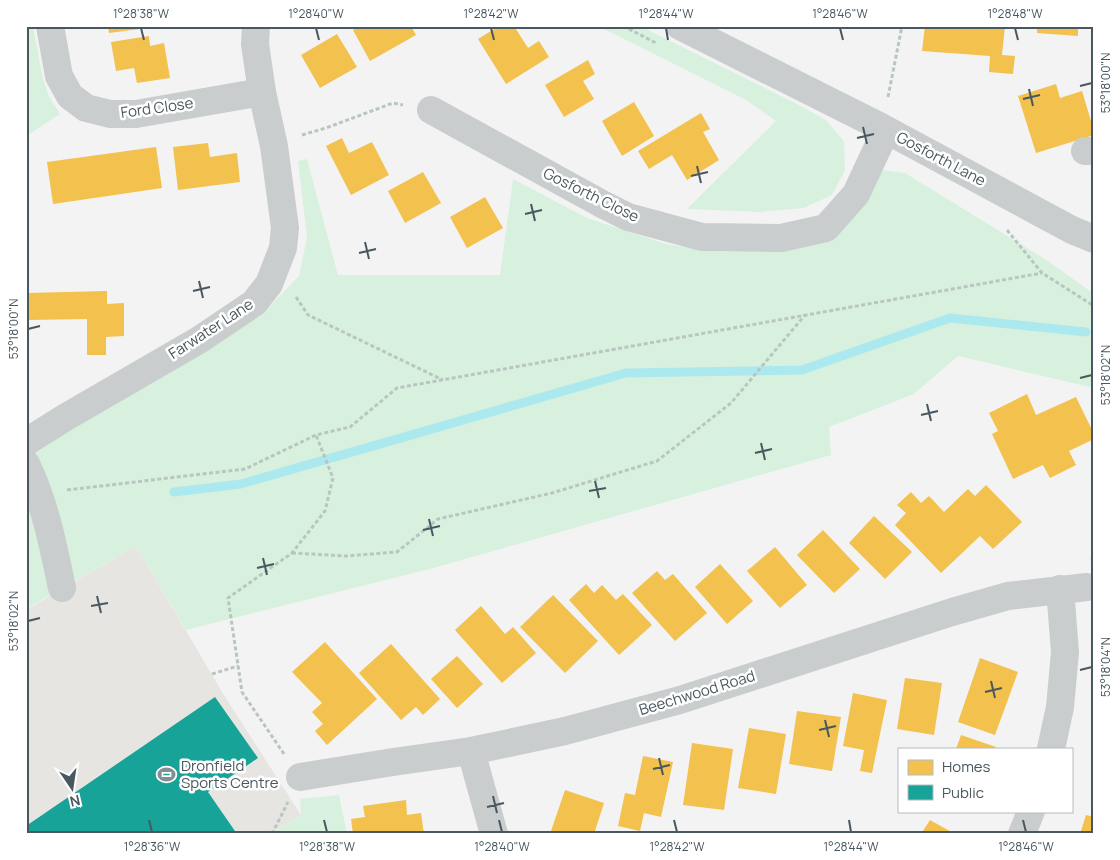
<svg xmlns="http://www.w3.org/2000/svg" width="1120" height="860" viewBox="0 0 1120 860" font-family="Manrope,sans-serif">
<rect width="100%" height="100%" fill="#f3f3f3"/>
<path fill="#e6e5e2" d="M 136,546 L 222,692 L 301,815 L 270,834 L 26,834 L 26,610 Z"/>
<g fill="#d8f1df">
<path d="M 26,26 L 33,26 L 42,75 L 49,97 L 60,114 L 26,136 Z"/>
<path d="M 597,26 L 640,26 L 795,103 L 826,120 L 844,141 L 845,170 L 832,195 L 804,208 L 760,212 L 687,209 L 776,121 L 746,100 L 610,32 Z"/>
<path d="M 307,159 L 338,275 L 500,275 L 513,179 L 587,218 L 666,244 L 721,252 L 771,250 L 868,186 L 883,170 L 905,173 L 1048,261 L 1094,294 L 1094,388 L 958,356 L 914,394 L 829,427 L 831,455 L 430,569 L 186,630 L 136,546 L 26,609 L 26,457 L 267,309 L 299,276 L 307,237 L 298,161 Z"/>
<path d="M 339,795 L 347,834 L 270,834 L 301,815 L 300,799 Z"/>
</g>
<g fill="#f2c14e">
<path d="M 108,26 L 155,26 L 155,27 L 109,33 Z"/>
<path d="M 359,26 L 411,26 L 416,35 L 370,61 L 353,30 Z"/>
<path d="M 499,26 L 514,26 L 528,48 L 539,41 L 549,57 L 506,84 L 478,39 Z"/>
<path d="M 925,26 L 1005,26 L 1002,55 L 1015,56 L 1013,74 L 989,72 L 990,56 L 922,51 Z"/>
<path d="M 1037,26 L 1078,26 L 1078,36 L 1037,33 Z"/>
<path d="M 337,34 L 357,67 L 320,88 L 301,55 Z"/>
<path d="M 149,36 L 150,46 L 164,43 L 170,78 L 137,83 L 134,68 L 116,71 L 111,42 Z"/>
<path d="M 588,60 L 595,74 L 583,81 L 594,99 L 564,117 L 545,85 Z"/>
<path d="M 1056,84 L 1060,98 L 1082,91 L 1094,131 L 1094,135 L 1036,153 L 1018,96 Z"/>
<path d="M 634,102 L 654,136 L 622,156 L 602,121 Z"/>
<path d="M 701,113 L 710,129 L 703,132 L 719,160 L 687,180 L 672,155 L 649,169 L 638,151 Z"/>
<path d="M 342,138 L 349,153 L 372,142 L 389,175 L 351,195 L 326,146 Z"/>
<path d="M 208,143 L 210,157 L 237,153 L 240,182 L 178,190 L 173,147 Z"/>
<path d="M 156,147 L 162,188 L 53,204 L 47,162 Z"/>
<path d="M 423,172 L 441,203 L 405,223 L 388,191 Z"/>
<path d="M 485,197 L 503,228 L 467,248 L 450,217 Z"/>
<path d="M 107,291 L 107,304 L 124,303 L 124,336 L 106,337 L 106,355 L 87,355 L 87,319 L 27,320 L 27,293 Z"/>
<path d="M 1027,394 L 1036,415 L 1076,397 L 1094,434 L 1094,439 L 1069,451 L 1076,465 L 1050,478 L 1043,465 L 1013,479 L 992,434 L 998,431 L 989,413 Z"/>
<path d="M 986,485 L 1022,522 L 993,549 L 980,536 L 941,573 L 895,525 L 906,513 L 897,505 L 911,492 L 921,503 L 929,496 L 944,512 L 968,489 L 975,496 Z"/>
<path d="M 874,516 L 912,552 L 885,579 L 849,543 Z"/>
<path d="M 823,530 L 860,569 L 834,593 L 797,555 Z"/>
<path d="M 775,547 L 807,585 L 780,608 L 747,571 Z"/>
<path d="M 720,564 L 753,601 L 727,624 L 695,587 Z"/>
<path d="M 657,571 L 665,580 L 673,574 L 707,613 L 675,641 L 632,593 Z"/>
<path d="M 586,584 L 594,593 L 602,585 L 616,600 L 623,594 L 652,625 L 619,655 L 569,600 Z"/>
<path d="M 553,595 L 598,641 L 565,673 L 520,627 Z"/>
<path d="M 481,606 L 505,634 L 513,627 L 536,653 L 502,683 L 455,630 Z"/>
<path d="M 325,642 L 377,699 L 327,745 L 315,731 L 323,724 L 312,712 L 322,703 L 292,672 Z"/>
<path d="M 391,644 L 440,699 L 423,715 L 416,707 L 401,720 L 359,673 Z"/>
<path d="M 457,656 L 483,684 L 457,708 L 431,679 Z"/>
<path d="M 980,658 L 1018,672 L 995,735 L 958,722 Z"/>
<path d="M 905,678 L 942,683 L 934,735 L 897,729 Z"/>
<path d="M 853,693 L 887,700 L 872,773 L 860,771 L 864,750 L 843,746 Z"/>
<path d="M 797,711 L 841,717 L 832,771 L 789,764 Z"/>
<path d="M 749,728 L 786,734 L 776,794 L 738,788 Z"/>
<path d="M 961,735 L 996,747 L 995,749 L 956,749 Z"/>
<path d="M 692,743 L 733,749 L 724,810 L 683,805 Z"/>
<path d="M 643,756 L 673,762 L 661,817 L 644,813 L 640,831 L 618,826 L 625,793 L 635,795 Z"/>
<path d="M 565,790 L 604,803 L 594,834 L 550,834 Z"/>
<path d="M 406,800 L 407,815 L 421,813 L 424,834 L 353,834 L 351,819 L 365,817 L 363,806 Z"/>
<path d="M 1086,815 L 1094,817 L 1094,834 L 1080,834 Z"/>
<path d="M 930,820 L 955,834 L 921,834 Z"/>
</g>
<path fill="#17a398" d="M 215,697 L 258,758 L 208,792 L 237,834 L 26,834 L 26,826 Z"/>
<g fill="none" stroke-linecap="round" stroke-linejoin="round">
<path stroke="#ace9ef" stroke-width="9" d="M 174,492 L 241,484 L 626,373 L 802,370 L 950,318 L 1086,332"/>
<g stroke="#b9c6c0" stroke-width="3" stroke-dasharray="4 2.5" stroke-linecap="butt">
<path d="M 623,26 L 656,43"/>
<path d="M 888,97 L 902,26"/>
<path d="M 302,135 L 326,128 L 393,103 L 403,105"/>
<path d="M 1007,230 L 1042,273 L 1094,306"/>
<path d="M 296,297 L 308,315 L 443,380"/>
<path d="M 67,490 L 245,469 L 316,435 L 350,427 L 397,388 L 1042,273"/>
<path d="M 292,553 L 346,556 L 397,552 L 438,519 L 552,493 L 657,461 L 731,403 L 805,315"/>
<path d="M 1092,559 L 1094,545"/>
<path d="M 212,674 L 238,666"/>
<path d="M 284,754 L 242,692 L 228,598 L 292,553 L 325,511 L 333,478 L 316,435"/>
<path d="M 272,834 L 288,802"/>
</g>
<g stroke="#cacdce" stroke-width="28">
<path d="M 50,26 L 59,76 L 70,96 L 86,108 L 110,114 L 136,114 L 262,92"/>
<path d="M 680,26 L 881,127 L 1072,230 L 1094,239"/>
<path d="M 431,110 L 602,204 L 628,217 L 702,237 L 781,238 L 826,228 L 856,194 L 886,130"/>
<path d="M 1085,151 L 1094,151"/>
<path d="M 26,442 L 66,417 L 199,340 L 254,303 L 269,284 L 283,248 L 285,228 L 274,146 L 262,92 L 255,44 L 256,26"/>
<path d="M 26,464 C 45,503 53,545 62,588"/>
<path d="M 1051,749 L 1060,707 L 1065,652 L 1060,589"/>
<path d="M 471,751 L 494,834"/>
<path d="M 300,777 L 393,762 L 471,751 L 565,731 L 680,700 L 952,612 L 1008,596 L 1087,587"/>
<path d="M 1022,834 L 1031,811"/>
</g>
</g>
<path fill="none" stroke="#49575f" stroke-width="2" d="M 141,28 L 144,40M 316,28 L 319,40M 491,28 L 494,40M 666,28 L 668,40M 840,28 L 843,40M 1015,28 L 1018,40M 1080,86 L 1092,83M 1029,89 L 1033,106M 1023,99 L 1040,95M 863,127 L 867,144M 857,138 L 874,134M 697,166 L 701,183M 691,176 L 708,172M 531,204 L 535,221M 525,214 L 542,210M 365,242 L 369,259M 359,253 L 376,249M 199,281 L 203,298M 193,291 L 210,287M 28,329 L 40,326M 1080,378 L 1092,375M 927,404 L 931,421M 921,415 L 938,411M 761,443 L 765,460M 755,453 L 772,449M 595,481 L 599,498M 589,491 L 606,488M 429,519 L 433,536M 423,530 L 440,526M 263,558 L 267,575M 257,568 L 274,564M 97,596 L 101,613M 91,606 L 108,603M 28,621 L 40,618M 1080,670 L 1092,667M 991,681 L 995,698M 985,692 L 1002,688M 825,720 L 829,737M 819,730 L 836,726M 659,758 L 663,775M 653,769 L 670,765M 493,796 L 497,813M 487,807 L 504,803M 149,820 L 152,832M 324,820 L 327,832M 499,820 L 502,832M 674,820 L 677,832M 849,820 L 851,832M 1023,820 L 1026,832"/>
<defs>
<symbol id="stadium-bare" viewBox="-9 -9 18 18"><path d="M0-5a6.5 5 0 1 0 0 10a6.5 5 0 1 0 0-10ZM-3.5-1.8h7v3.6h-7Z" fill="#848e93" stroke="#fff" stroke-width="2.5" paint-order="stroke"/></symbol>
</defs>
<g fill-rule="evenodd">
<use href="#stadium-bare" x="154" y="762" width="25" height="25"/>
</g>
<g text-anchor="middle" stroke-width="5" stroke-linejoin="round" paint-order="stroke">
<g font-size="15" fill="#49575f" stroke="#fff">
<text transform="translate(157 108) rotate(-8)" y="5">Ford Close</text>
<text transform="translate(941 159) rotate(28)" y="5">Gosforth Lane</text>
<text transform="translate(591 195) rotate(26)" y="5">Gosforth Close</text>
<text transform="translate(211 329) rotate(-33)" y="5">Farwater Lane</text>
<text transform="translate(697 693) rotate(-17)" y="5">Beechwood Road</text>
</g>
<g font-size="15" fill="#49575f" stroke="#fff" text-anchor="start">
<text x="181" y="771">Dronfield<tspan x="181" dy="17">Sports Centre</tspan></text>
</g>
</g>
<rect width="1120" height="860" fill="none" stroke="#ffffff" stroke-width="55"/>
<rect x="898" y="748" width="175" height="65" fill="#ffffff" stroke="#b6bcbf"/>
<rect x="908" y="760" width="25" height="15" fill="#f2c14e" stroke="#b6bcbf"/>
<text x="942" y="772" font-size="15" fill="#49575f">Homes</text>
<rect x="908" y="785" width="25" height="15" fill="#17a398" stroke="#b6bcbf"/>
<text x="942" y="798" font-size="15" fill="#49575f">Public</text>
<g transform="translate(72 788) rotate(167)" stroke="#ffffff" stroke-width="4" paint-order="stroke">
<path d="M0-4L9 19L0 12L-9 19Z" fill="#49575f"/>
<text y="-8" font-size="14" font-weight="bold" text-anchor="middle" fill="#49575f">N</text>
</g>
<rect x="28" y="28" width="1064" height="804" fill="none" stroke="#49575f" stroke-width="2"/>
<g font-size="12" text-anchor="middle" fill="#49575f">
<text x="141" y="18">1°28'38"W</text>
<text x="316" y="18">1°28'40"W</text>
<text x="491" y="18">1°28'42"W</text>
<text x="666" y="18">1°28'44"W</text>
<text x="840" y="18">1°28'46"W</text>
<text x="1015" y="18">1°28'48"W</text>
<text transform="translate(1106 83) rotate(-90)" y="4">53°18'00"N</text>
<text transform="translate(14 329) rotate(-90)" y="4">53°18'00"N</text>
<text transform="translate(1106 375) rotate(-90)" y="4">53°18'02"N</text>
<text transform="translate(14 621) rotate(-90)" y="4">53°18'02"N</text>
<text transform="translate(1106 667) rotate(-90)" y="4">53°18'04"N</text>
<text x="152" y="851">1°28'36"W</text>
<text x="327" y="851">1°28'38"W</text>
<text x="502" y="851">1°28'40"W</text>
<text x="677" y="851">1°28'42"W</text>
<text x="851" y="851">1°28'44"W</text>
<text x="1026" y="851">1°28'46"W</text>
</g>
</svg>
